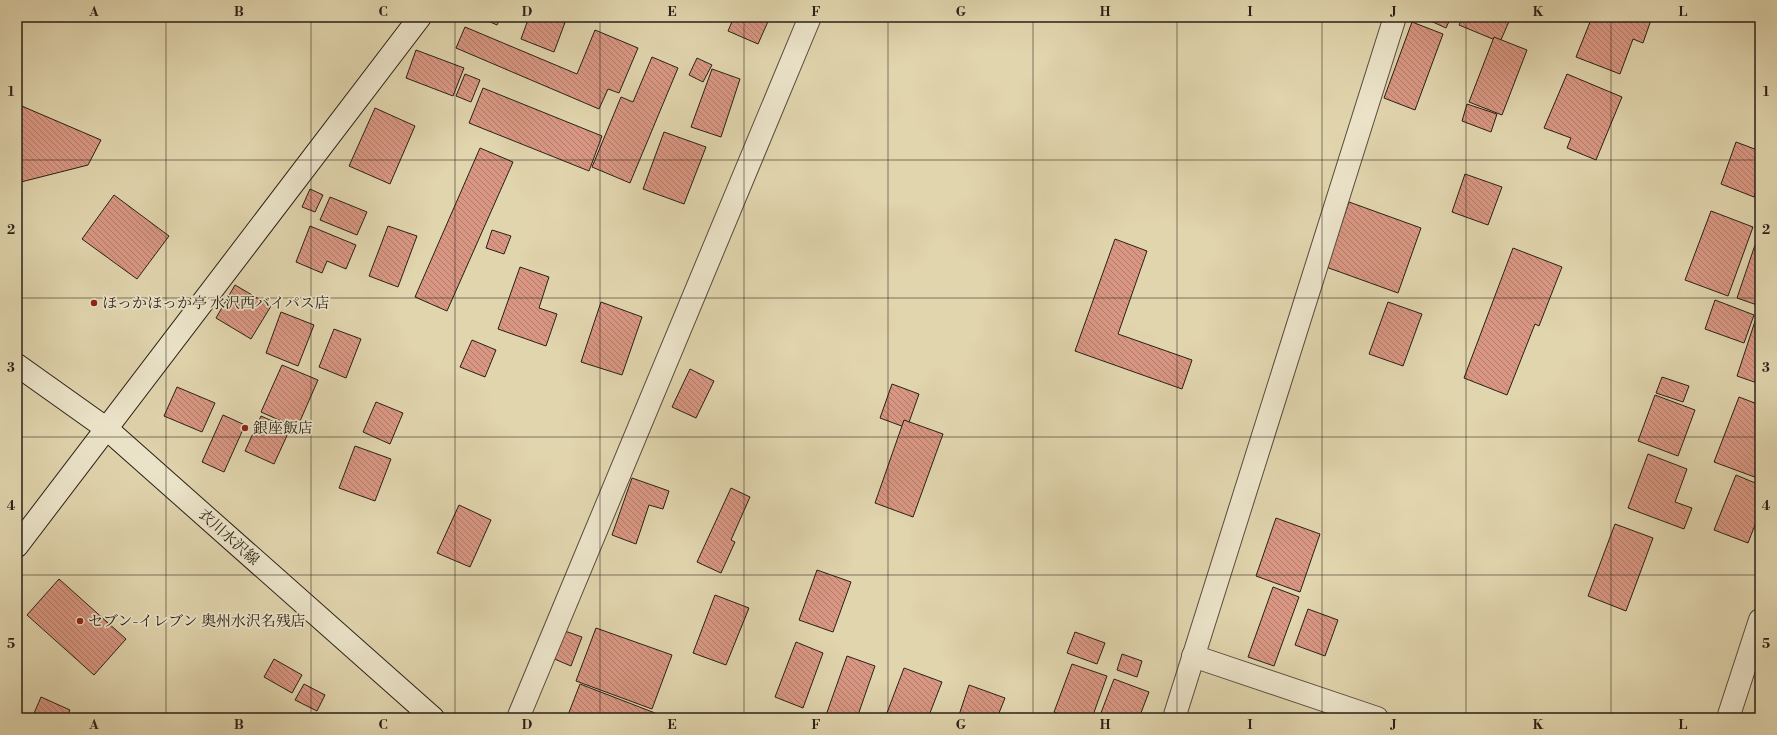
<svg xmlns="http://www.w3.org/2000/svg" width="1777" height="735" viewBox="0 0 1777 735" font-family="'Libre Bodoni','Noto Serif JP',serif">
<defs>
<pattern id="building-back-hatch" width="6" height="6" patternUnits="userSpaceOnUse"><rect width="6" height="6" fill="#d99783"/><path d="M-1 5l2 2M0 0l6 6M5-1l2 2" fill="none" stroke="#b07b6a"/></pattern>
</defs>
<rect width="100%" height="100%" fill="#e1d5ae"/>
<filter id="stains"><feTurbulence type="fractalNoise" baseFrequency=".005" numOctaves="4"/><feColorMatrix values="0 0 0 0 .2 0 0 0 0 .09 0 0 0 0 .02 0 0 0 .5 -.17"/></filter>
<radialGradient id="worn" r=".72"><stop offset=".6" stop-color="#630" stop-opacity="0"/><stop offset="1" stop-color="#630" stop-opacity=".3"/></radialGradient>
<g fill="url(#building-back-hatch)" stroke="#282016">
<path d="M 479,17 L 501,17 L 497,25 Z"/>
<path d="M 529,17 L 567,17 L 554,52 L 521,39 Z"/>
<path d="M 734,17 L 770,17 L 758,44 L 728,31 Z"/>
<path d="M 1422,17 L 1451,17 L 1446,28 Z"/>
<path d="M 1463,17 L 1511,17 L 1500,42 L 1459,25 Z"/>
<path d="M 1592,17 L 1652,17 L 1643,43 L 1633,39 L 1620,74 L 1576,57 Z"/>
<path d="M 1412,22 L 1443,34 L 1415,110 L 1384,98 Z"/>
<path d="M 465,27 L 577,74 L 595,30 L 638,48 L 619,93 L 608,89 L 599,109 L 456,48 Z"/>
<path d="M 1494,37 L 1527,50 L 1502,115 L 1469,102 Z"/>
<path d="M 416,50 L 464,68 L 453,96 L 406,78 Z"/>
<path d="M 652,57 L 678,68 L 630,183 L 592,167 L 621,97 L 633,102 Z"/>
<path d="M 697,58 L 712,65 L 703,82 L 689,75 Z"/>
<path d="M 712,69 L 740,79 L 721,137 L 691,127 Z"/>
<path d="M 465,74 L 480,80 L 471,102 L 456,96 Z"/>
<path d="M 1567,74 L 1622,97 L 1596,160 L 1567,148 L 1571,138 L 1544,128 Z"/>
<path d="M 483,88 L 602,136 L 589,171 L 469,123 Z"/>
<path d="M 17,104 L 101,140 L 88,165 L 17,183 Z"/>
<path d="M 1467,104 L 1497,114 L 1491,132 L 1462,121 Z"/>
<path d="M 375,108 L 415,126 L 390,184 L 349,166 Z"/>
<path d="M 664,132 L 706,147 L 684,204 L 643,189 Z"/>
<path d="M 1736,142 L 1760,151 L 1760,179 L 1754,197 L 1721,184 Z"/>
<path d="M 480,148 L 513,162 L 447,311 L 415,297 Z"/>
<path d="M 1465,174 L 1502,187 L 1488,225 L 1452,212 Z"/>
<path d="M 310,189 L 323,195 L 315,212 L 302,207 Z"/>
<path d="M 114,195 L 169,236 L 137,279 L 82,239 Z"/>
<path d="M 330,197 L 367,212 L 357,235 L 320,220 Z"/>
<path d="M 1349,202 L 1421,228 L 1398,293 L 1326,267 Z"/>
<path d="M 1711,211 L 1753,227 L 1728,296 L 1685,280 Z"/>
<path d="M 310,226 L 356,245 L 346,269 L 327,261 L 322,273 L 296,262 Z"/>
<path d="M 388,226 L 417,236 L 398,287 L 369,276 Z"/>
<path d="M 492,230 L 511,236 L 504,254 L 486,248 Z"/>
<path d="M 1115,239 L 1147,251 L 1118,334 L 1192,360 L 1182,389 L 1075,351 Z"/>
<path d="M 1755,245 L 1760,246 L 1760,384 L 1737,376 L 1760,306 L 1737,298 Z"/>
<path d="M 1513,248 L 1562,267 L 1539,326 L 1535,324 L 1507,395 L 1464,378 Z"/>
<path d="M 520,267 L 549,277 L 539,308 L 557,314 L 546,346 L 498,329 Z"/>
<path d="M 235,285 L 271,306 L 251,339 L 216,318 Z"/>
<path d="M 1715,300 L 1754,315 L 1744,343 L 1705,329 Z"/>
<path d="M 601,302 L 642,317 L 622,375 L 581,362 Z"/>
<path d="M 1388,302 L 1422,314 L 1403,366 L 1369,354 Z"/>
<path d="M 281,312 L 314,325 L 298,366 L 266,353 Z"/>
<path d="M 334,329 L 361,339 L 346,378 L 319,367 Z"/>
<path d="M 472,340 L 496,350 L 485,377 L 460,367 Z"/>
<path d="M 282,365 L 318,380 L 297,428 L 261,412 Z"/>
<path d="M 690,369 L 714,381 L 696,418 L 672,407 Z"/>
<path d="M 1662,377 L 1689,386 L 1683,402 L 1656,393 Z"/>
<path d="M 892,384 L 919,394 L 907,428 L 880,418 Z"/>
<path d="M 177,387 L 215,403 L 202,432 L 164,416 Z"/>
<path d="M 1655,395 L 1695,410 L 1678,456 L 1638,441 Z"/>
<path d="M 1739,397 L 1760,405 L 1760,479 L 1714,462 Z"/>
<path d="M 376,402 L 403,413 L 390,444 L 363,432 Z"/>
<path d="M 223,415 L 245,425 L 224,472 L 202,462 Z"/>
<path d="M 261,416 L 290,429 L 274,464 L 245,451 Z"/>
<path d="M 904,420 L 943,434 L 913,517 L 875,503 Z"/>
<path d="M 355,446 L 391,459 L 375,501 L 339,488 Z"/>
<path d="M 1648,454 L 1687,469 L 1675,502 L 1692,508 L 1684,529 L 1628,508 Z"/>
<path d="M 1736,475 L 1760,485 L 1760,512 L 1748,543 L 1714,530 Z"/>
<path d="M 632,478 L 669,491 L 663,509 L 649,505 L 636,544 L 612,535 Z"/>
<path d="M 731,488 L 750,497 L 731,540 L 735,542 L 721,573 L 697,562 Z"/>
<path d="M 459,505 L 491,520 L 470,567 L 437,553 Z"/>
<path d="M 1276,518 L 1320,534 L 1300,592 L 1256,576 Z"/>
<path d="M 1615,524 L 1653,538 L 1626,611 L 1588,596 Z"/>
<path d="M 817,570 L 851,582 L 833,632 L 799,620 Z"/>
<path d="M 59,579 L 126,639 L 94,675 L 27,615 Z"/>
<path d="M 1273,587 L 1299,597 L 1274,666 L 1248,657 Z"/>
<path d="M 715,595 L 749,608 L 726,665 L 693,653 Z"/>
<path d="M 1308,609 L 1338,620 L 1325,656 L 1295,645 Z"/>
<path d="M 596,628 L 672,655 L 652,709 L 576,681 Z"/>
<path d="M 562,630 L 582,637 L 571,666 L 552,658 Z"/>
<path d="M 1075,632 L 1105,643 L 1097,664 L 1067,653 Z"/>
<path d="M 796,642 L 823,653 L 803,708 L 775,697 Z"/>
<path d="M 1122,654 L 1142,661 L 1137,677 L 1117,670 Z"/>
<path d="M 847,656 L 875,666 L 857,718 L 825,718 Z"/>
<path d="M 274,659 L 302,675 L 292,693 L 264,677 Z"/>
<path d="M 1072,664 L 1107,676 L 1092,718 L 1070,718 L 1054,712 Z"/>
<path d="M 904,668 L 942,682 L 928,718 L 885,718 Z"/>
<path d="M 1114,679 L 1149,692 L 1139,718 L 1099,718 Z"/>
<path d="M 304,684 L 325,695 L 317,711 L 295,700 Z"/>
<path d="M 580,684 L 655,713 L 653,718 L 575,718 L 568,715 Z"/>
<path d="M 969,685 L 1005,698 L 997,718 L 958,718 Z"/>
<path d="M 41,697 L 70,710 L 66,718 L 32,718 Z"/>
<path d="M 671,713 L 685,718 L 669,718 Z"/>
</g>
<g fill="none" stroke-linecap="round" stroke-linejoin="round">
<defs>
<g id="street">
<path d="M 1193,656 L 1377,718"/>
<path d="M 518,718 L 810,17"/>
<path d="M 1174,718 L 1395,17"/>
<path d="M 1728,718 L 1760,620"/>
</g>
<g id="secondary">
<path d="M 17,365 L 107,429 L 433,718"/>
<path d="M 17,546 L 420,17"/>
</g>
</defs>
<use href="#street" stroke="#564d3c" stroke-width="24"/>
<use href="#secondary" stroke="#282016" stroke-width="24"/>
<use href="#street" stroke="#ece4ca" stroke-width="22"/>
<use href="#secondary" stroke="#ece4ca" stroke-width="22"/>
</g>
<path fill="none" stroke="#282016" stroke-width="1" stroke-opacity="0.55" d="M 166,17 L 166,718M 311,17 L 311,718M 455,17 L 455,718M 600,17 L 600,718M 744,17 L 744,718M 888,17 L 888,718M 1033,17 L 1033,718M 1177,17 L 1177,718M 1322,17 L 1322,718M 1466,17 L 1466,718M 1611,17 L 1611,718M 17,160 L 1760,160M 17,298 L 1760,298M 17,437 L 1760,437M 17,575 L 1760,575"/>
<g fill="#8f2418" stroke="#ece4ca" stroke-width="1.5">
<circle cx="94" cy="303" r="4"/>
<circle cx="245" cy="428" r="4"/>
<circle cx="80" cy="621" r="4"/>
</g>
<g text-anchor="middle" stroke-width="3.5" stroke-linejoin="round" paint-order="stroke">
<g font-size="15" fill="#282016" stroke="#ece4ca" text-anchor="start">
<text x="102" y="308">ほっかほっか亭 水沢西バイパス店</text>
<text x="253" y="433">銀座飯店</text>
<text x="88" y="626">セブン-イレブン 奥州水沢名残店</text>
</g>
<g font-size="15" fill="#282016" stroke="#ece4ca">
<text transform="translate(229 537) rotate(42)" y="5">衣川水沢線</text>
</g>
</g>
<rect width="1777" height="735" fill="none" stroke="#e1d5ae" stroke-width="44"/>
<rect x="22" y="22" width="1733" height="691" fill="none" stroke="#282016" stroke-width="1.5"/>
<g font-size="13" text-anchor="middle" font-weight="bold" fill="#282016">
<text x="94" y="16">A</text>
<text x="239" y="16">B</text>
<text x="383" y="16">C</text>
<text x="527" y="16">D</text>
<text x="672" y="16">E</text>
<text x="816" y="16">F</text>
<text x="961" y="16">G</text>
<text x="1105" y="16">H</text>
<text x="1250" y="16">I</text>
<text x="1394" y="16">J</text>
<text x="1538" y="16">K</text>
<text x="1683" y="16">L</text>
<text x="11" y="96">1</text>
<text x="1766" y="96">1</text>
<text x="11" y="234">2</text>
<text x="1766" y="234">2</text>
<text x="11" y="372">3</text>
<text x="1766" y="372">3</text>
<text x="11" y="510">4</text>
<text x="1766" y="510">4</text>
<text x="11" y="648">5</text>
<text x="1766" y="648">5</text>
<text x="94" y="729">A</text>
<text x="239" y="729">B</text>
<text x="383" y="729">C</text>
<text x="527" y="729">D</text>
<text x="672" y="729">E</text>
<text x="816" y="729">F</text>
<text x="961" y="729">G</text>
<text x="1105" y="729">H</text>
<text x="1250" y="729">I</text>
<text x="1394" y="729">J</text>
<text x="1538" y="729">K</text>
<text x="1683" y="729">L</text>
</g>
<rect width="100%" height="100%" filter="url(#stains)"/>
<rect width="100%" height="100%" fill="url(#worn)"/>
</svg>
